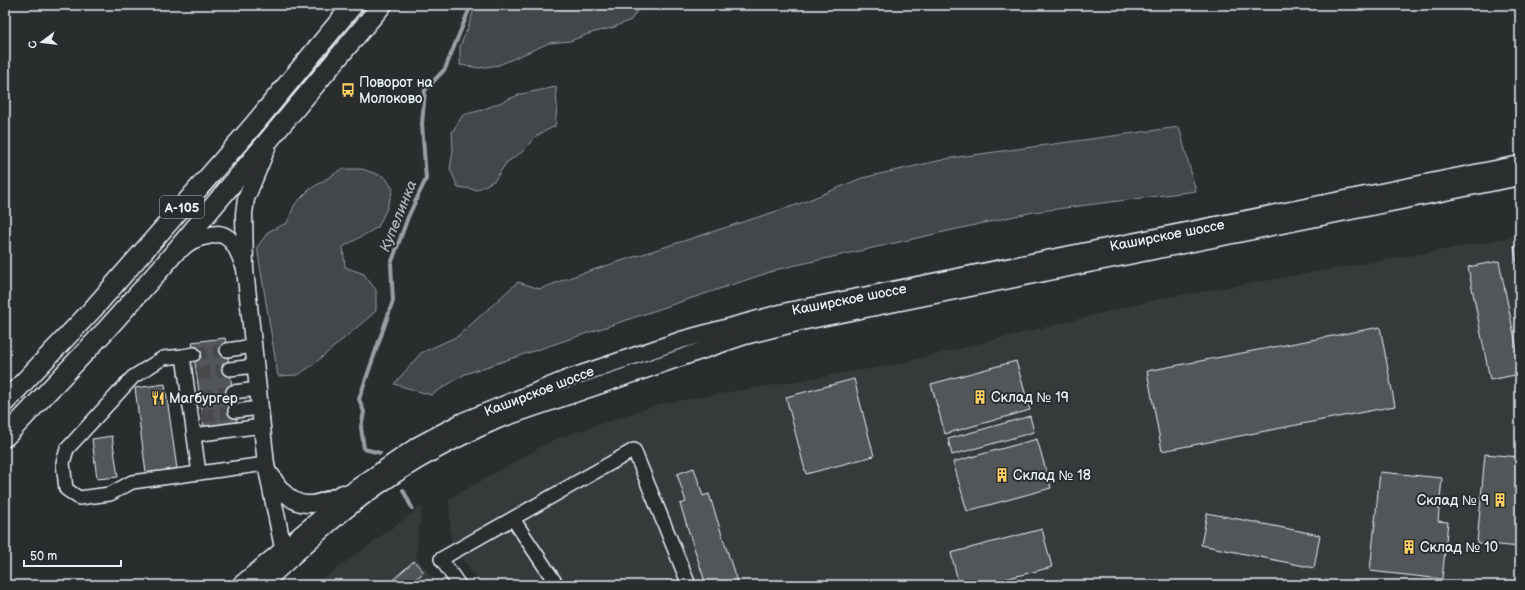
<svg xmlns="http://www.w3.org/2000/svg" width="1525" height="590" viewBox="0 0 1525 590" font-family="'Balsamiq Sans',sans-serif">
<rect width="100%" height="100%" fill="#2a2d2e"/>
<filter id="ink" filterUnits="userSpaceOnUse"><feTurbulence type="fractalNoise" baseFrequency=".025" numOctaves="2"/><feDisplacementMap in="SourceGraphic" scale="8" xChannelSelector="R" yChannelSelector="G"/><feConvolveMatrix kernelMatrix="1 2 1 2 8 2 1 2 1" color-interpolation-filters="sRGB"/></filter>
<g filter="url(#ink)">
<g fill="#363a3b">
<path d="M 1520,235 L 1520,585 L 482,585 L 451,544 L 449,499 L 553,440 L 660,404 L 897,364 L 1159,299 L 1472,245 Z"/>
<path d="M 422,506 L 416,557 L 439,585 L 315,585 Z"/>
</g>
<g fill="#424648" stroke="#959ca0">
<path d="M 482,5 L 511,5 L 534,10 L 551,5 L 641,5 L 631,20 L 612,28 L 591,33 L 570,41 L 549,43 L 499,65 L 479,68 L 460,65 L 460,46 L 468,28 L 474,9 Z"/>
<path d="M 556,87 L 557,107 L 555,126 L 536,136 L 522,152 L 506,163 L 495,180 L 477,190 L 458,187 L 450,169 L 453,150 L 452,132 L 463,115 L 482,110 L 521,94 Z"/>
<path d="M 1179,127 L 1196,191 L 1033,212 L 779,269 L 465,374 L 431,395 L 394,384 L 421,353 L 458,336 L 518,282 L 540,289 L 574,276 L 799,204 L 862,178 L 951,158 Z"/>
<path d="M 342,169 L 362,169 L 385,177 L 393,189 L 387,208 L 378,227 L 343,247 L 345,267 L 364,274 L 376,290 L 376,311 L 314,364 L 298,375 L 278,376 L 257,247 L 269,231 L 287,223 L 295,204 L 309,190 Z"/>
</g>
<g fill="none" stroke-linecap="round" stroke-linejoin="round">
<g stroke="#989fa3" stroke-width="4">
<path d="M 380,453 L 364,449 L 361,427 L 364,412 L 359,399 L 393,301 L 391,264 L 408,217 L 426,179 L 422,124 L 425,90 L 445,69 L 471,5"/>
<path d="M 403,490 L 412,508"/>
</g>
</g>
<g fill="#535759" stroke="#e8f1f8">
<path d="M 1520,246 L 1520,278 L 1514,247 Z"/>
<path d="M 1499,261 L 1520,364 L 1520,374 L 1490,380 L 1468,267 Z"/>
<path d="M 1380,327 L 1395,406 L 1162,451 L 1147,371 Z"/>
<path d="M 225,338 L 237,422 L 204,427 L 192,342 Z"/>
<path d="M 1016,361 L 1030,410 L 945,434 L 931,384 Z"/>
<path d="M 854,379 L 874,456 L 806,474 L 786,397 Z"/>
<path d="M 165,384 L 177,469 L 146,473 L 135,388 Z"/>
<path d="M 1030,416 L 1034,432 L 952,455 L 948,439 Z"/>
<path d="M 112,436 L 118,477 L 97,479 L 92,439 Z"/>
<path d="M 1037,439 L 1051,488 L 967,511 L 953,462 Z"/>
<path d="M 1485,454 L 1520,457 L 1520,547 L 1477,543 Z"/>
<path d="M 694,468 L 703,496 L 709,494 L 738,585 L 706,585 L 680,504 L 686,502 L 677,474 Z"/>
<path d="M 1380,472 L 1442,478 L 1438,521 L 1448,522 L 1442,579 L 1370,571 Z"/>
<path d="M 1207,513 L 1320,535 L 1314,568 L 1201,545 Z"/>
<path d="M 1042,529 L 1052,567 L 982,585 L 959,585 L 951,553 Z"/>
<path d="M 414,561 L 424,572 L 410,585 L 387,585 Z"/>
</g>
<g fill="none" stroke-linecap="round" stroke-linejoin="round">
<g stroke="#464a4c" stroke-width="13" stroke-dasharray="13 6" stroke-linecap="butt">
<path d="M 194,354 L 227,350"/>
<path d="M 197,374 L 229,369"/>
<path d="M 200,397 L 233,392"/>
<path d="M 202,416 L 235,411"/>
</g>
<defs>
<g id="minor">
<path d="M 227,350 L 254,346"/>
<path d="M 194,354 L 183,356 L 199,473 L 266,464"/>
<path d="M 183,356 L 163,358 L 133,377 L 67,449 L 63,463 L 66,489 L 79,498 L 110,494 L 132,482 L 199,473"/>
<path d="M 229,369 L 256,366"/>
<path d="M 233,392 L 258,389"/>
<path d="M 235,411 L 260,408"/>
<path d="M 194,435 L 262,426"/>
<path d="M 513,519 L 557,585"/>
<path d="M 459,585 L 441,559 L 634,450 L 689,585"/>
</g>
<g id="major">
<path d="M 267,148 L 246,199 L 244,214 L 245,269 L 266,464 L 283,548"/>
<path d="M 180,250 C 188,242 198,237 208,236 C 211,235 215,234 218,234 C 232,235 239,252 243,264"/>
<path d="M 272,476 C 278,488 292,504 307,504 C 318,505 334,497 343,493"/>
<path d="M 240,585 L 356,488 L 418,445 L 463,421 L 569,378 L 681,340 L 788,311 L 1520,164"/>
<path d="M 262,585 C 290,560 317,533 346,510 C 392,473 443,444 498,420 L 745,336 L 801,322 L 1520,177"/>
</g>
<g id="highway">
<path d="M 5,402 L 93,309 L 252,127 L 353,5"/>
<path d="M 5,437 L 106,330 L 164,265 L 382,5"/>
</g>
</defs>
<use href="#minor" stroke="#e8f1f8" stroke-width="16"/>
<use href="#major" stroke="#e8f1f8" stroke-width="19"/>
<use href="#highway" stroke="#e8f1f8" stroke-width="22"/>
<use href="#minor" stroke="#2a2d2e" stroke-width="13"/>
<use href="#major" stroke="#2a2d2e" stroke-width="16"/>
<use href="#highway" stroke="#2a2d2e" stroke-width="19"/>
</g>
</g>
<defs>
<symbol id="bus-bare" viewBox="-9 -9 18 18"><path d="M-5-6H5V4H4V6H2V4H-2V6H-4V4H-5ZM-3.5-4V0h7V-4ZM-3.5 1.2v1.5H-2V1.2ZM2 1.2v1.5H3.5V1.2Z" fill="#ffd166" stroke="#2a2d2e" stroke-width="2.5" paint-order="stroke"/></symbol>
<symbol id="building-bare" viewBox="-9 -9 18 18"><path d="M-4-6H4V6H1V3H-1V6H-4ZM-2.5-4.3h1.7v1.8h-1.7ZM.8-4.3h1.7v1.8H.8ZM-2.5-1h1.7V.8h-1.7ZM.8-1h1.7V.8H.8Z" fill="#ffd166" stroke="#2a2d2e" stroke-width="2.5" paint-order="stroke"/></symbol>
<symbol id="restaurant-bare" viewBox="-9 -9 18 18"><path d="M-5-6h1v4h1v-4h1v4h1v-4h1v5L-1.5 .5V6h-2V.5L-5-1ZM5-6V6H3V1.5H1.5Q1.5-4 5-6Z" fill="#ffd166" stroke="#2a2d2e" stroke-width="2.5" paint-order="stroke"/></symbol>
</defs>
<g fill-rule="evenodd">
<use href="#bus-bare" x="338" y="80" width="20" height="20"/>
<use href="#building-bare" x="970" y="387" width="20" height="20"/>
<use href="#restaurant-bare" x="148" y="388" width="20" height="20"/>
<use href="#building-bare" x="992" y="465" width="20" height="20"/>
<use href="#building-bare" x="1490" y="490" width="20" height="20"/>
<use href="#building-bare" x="1399" y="537" width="20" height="20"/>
</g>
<g text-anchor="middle" stroke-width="4" stroke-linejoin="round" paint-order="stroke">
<rect fill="#2a2d2e" stroke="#afb6bb" stroke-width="1" x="160" y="196" width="44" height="22" rx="3"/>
<g font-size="13" font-weight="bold" fill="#e8f1f8">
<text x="182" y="212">А-105</text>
</g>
<g font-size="14" fill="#e8f1f8" stroke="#2a2d2e" text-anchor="start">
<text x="359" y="87">Поворот на<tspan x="359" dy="16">Молоково</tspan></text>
<text x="991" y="402">Склад № 19</text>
<text x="169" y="403">Магбургер</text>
<text x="1013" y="480">Склад № 18</text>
<text x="1489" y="505" text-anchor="end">Склад № 9</text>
<text x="1420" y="552">Склад № 10</text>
</g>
<g font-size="14" fill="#e8f1f8" stroke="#2a2d2e">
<text transform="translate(1167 235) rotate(-11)" y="5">Каширское шоссе</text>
<text transform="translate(849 299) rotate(-11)" y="5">Каширское шоссе</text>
<text transform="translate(539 391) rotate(-21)" y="5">Каширское шоссе</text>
</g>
<g font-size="15" font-style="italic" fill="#acb3b9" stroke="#2a2d2e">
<text transform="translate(398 216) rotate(-68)" y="5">Купелинка</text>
</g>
</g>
<rect width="1525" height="590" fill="none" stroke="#2a2d2e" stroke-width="20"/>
<rect x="10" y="10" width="1505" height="570" fill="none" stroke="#e8f1f8" stroke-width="1.5" filter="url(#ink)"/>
<g transform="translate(42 42) rotate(255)" stroke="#2a2d2e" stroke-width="3" paint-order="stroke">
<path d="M0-3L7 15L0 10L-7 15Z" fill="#e8f1f8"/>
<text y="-6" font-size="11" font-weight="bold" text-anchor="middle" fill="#e8f1f8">С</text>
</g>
<path d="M24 560v6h97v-6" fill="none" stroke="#e8f1f8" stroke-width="2"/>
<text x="30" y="560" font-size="12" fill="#e8f1f8" stroke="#2a2d2e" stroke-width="3" paint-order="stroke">50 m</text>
</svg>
